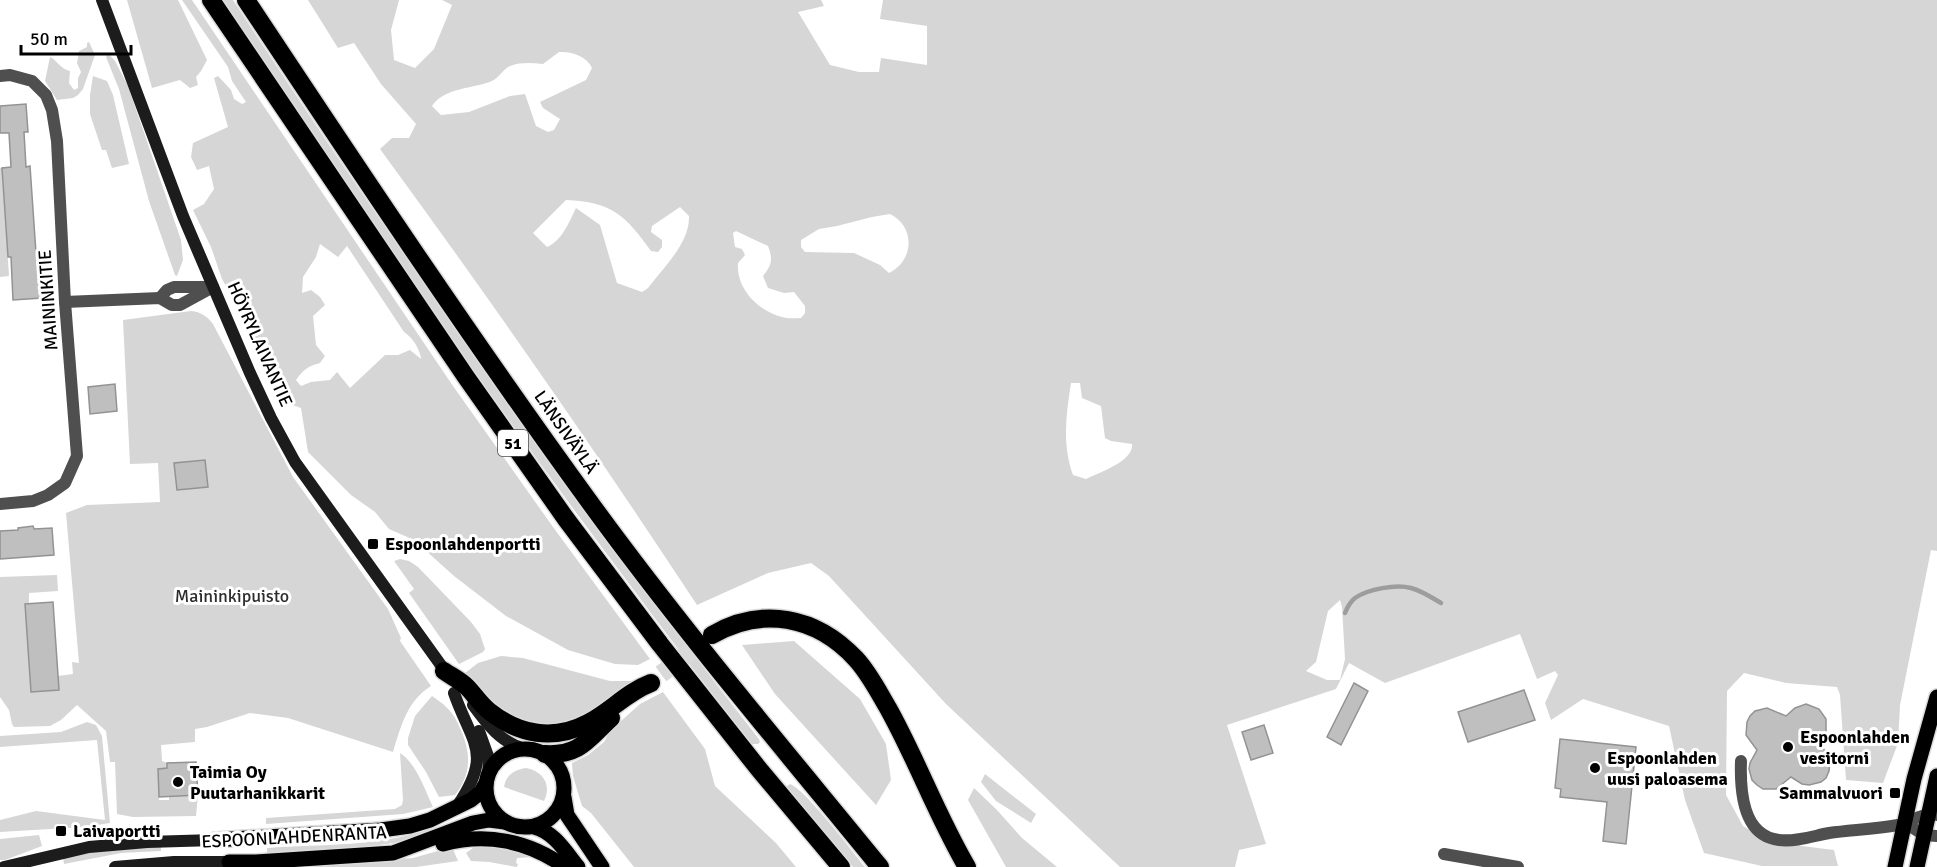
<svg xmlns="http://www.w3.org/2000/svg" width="1937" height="867" viewBox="0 0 1937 867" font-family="Signika,sans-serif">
<rect width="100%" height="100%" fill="#fff"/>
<g fill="#d6d6d6" fill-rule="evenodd">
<path d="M 127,0 L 178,0 L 207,60 L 201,71 L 196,77 L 198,85 L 190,88 L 180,80 L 152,88 Z"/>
<path d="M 182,0 L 192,0 L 453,386 L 553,527 L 650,659 L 638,665 L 615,664 L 568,650 L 506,616 L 454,576 L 414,540 L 389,529 L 375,512 L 351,495 L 308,452 L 301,408 L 287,403 L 276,390 L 249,326 L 222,279 L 211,247 L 193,210 L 204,204 L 214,189 L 209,166 L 197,170 L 191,157 L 193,143 L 228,127 L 214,78 L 218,76 L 231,90 L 234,99 L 242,104 L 246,102 L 232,81 L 228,67 ZM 320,244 L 338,257 L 347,246 L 404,332 C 413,338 420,349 421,359 L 410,350 L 398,355 L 385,355 L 350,388 L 337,372 L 330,380 L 311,382 L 301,386 L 296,380 C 303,370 308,366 320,363 L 325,356 L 316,345 L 313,316 L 325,305 L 320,297 L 311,290 L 302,293 L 303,277 L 316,257 Z"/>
<path d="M 223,0 L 233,0 C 399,253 572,501 759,739 L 760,742 L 758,744 L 752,744 C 707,688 664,631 621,573 C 481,387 351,194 223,0 Z"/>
<path d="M 308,0 L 399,0 L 391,30 L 394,60 L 415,68 L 434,49 L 452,5 L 442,0 L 821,0 L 824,6 L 798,12 L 830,65 L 859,72 L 879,72 L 881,58 L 927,65 L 927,26 L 880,19 L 883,0 L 1937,0 L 1937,551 L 1931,550 L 1900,705 L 1898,743 L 1883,783 L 1846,780 L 1840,695 L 1837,687 L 1786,683 L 1744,673 L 1727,691 L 1726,795 L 1743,826 L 1770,842 L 1834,850 L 1838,866 L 1762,866 L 1704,853 L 1685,800 L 1669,726 L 1583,699 L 1551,720 L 1545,703 L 1558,675 L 1555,671 L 1537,679 L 1520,634 L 1385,683 L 1349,663 L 1336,689 L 1227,725 L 1266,844 L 1239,850 L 1235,867 L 1120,867 L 946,704 L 829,576 L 811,563 L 768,573 L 697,605 C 595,450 490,299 380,149 L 392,138 L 409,138 L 416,124 L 381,84 L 354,43 L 338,48 ZM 559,52 C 571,51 587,56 592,68 L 586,80 L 540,102 L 543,108 L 560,119 L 554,130 L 548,132 L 536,126 L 525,94 L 510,96 L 469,112 L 441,115 L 432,106 C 445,87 473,89 492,81 C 499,78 503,69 510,66 C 521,62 532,63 543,64 ZM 566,200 C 612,202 625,215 651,251 L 658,252 L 662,247 L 662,240 L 651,232 L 652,226 L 680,207 L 689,216 C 690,243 663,268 648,288 L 642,292 L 617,283 L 600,225 L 576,208 C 569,222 562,241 547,247 L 533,233 ZM 890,214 C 915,226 915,260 889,273 L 880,265 L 854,253 L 805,252 L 801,247 L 801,240 L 819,229 L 837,226 L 872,217 ZM 736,231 L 768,246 C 773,259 772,265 763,276 L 768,288 L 784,293 L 794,292 L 805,306 L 805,313 L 801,318 C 795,318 788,319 782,317 C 758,311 736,288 738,263 L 745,255 L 742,249 L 735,247 L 733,233 ZM 1071,383 L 1080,383 L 1082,398 L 1101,406 L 1105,438 L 1111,441 L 1132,444 C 1134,461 1100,472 1086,479 L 1073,475 C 1062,444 1066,415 1071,383 ZM 1340,600 L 1342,607 L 1345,659 L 1340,680 L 1327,680 L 1306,671 L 1316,662 L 1328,611 Z"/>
<path d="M 89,42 L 95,55 L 83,89 L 78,95 L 73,98 L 57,100 L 45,81 L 50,57 C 57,60 59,68 70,71 L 69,83 L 74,90 L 78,88 L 78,78 L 81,72 L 77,63 L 79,51 L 87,47 L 87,43 Z"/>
<path d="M 108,53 L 115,61 L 128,86 L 181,240 L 183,260 L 177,276 L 175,275 L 149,201 L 119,89 L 106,57 Z"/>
<path d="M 93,76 L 107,81 L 113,95 L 129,164 L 112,168 L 106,150 L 102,150 L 90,114 L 90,95 Z"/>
<path d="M 0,168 L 2,168 L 9,276 L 0,277 Z"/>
<path d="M 191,311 C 201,312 207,316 213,324 L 293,477 L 388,609 L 401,638 L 400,641 L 431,686 C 407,701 401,726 393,752 L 288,718 L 250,713 L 207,727 L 195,729 L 195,742 L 161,745 L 162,761 L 167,763 L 167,768 L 158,769 L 159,800 L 169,800 L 169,796 L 198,795 L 196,816 L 133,817 L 117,814 L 115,762 L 110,762 L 106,731 L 77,705 L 61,720 L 50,726 L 14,727 L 12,724 L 9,710 L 0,697 L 0,577 L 57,575 L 58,591 L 29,593 L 29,603 L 26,604 L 31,692 L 59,690 L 58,676 L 73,674 L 72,662 L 79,663 L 66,513 L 87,505 L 160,502 L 158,463 L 130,464 L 123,320 Z"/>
<path d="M 400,559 L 409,561 L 418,567 L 471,622 L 480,634 L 485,649 L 483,652 L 459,664 L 409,593 L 414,589 L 394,561 Z"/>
<path d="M 794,641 L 860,699 L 886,744 L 891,780 L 876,805 L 775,694 L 742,645 Z"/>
<path d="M 501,656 L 523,658 L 610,681 L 633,681 L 586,717 L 558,726 L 524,723 L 488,702 L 465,673 L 478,663 Z"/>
<path d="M 663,692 L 705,749 L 715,786 L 776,843 L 796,867 L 634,867 L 591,813 L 582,806 L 573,776 L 572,763 L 588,755 L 604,742 L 611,730 L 640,704 Z"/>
<path d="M 432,696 C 437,700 443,703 447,708 C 453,713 457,721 460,728 C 471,752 472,774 455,795 L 439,797 L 426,772 L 408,745 L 408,738 L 415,716 Z"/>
<path d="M 87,722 L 96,725 L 102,736 L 110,823 L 84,827 L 0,832 L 0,820 L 36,811 L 105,820 L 97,740 L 0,747 L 0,736 L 61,732 Z"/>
<path d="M 400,753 C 416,763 425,790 433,807 L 403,814 L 266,824 L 266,818 L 395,809 L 402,805 L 403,800 Z"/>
<path d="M 526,768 C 543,771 552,785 544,801 L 504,787 C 506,775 514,770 526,768 Z"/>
<path d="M 985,774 L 1036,814 L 1031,823 L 996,801 L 981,782 Z"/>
<path d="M 790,784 C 806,790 852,851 865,867 L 853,867 L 787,788 L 787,786 Z"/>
<path d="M 974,788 L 997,810 L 1022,838 L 1057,867 L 1006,867 L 968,800 Z"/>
<path d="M 432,828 L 434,833 C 380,850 324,850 267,854 L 267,848 C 321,844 382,847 432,828 Z"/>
<path d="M 39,835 L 42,846 L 5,860 L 0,860 L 0,839 Z"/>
<path d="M 161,845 L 161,851 L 121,853 L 64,864 L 63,858 L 110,849 Z"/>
<path d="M 477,845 L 514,850 L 535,857 L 517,858 L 516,863 L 518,864 L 517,867 L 489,862 L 471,861 L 466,853 Z"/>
<path d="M 452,847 L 458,861 L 416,867 L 267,867 L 413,858 Z"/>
</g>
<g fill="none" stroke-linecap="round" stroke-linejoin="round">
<path stroke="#9d9d9d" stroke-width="4.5" d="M 1345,613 C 1347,608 1350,602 1355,598 C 1368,589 1396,584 1411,588 C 1422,591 1431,597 1441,603"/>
</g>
<g fill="#bfbfbf" stroke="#939393" stroke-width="1.5">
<path d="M 26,104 L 28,132 L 24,132 L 26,167 L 30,166 L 36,253 L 39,253 L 42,298 L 13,300 L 11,257 L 8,257 L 2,168 L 11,167 L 9,133 L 0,133 L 0,106 Z"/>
<path d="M 115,384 L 117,411 L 90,414 L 88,387 Z"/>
<path d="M 205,460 L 208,487 L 177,490 L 174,463 Z"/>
<path d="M 33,526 L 34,529 L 52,528 L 54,555 L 0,559 L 0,531 L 18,530 L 18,528 Z"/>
<path d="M 53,602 L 59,690 L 31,692 L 25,604 Z"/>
<path d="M 1354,683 L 1368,691 L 1341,745 L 1327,737 Z"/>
<path d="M 1524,690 L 1535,720 L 1468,742 L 1458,712 Z"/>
<path d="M 1806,704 L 1819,709 L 1826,719 L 1826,732 L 1819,744 L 1827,753 L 1830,760 L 1829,771 L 1826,778 L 1821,782 L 1809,785 L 1802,784 L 1791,777 L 1776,789 L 1763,789 L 1757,785 L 1752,780 L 1749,769 L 1750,763 L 1757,750 L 1746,735 L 1747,722 L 1750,716 L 1755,711 L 1767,708 L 1786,716 L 1795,708 Z"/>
<path d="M 1264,725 L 1273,753 L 1251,760 L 1242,732 Z"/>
<path d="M 1560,739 L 1636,747 L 1626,844 L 1603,841 L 1607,802 L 1560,797 L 1561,789 L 1555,788 Z"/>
<path d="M 196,762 L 198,795 L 159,797 L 158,769 L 167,768 L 167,763 Z"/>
</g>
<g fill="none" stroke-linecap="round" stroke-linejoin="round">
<path stroke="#d9d9d9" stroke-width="18" stroke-dasharray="18 9" stroke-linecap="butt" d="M 661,674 L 710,637"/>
<defs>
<g id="primary">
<circle cx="525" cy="788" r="39"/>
<path d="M 564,797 L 567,815 L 602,867"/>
<path d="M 534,827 C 554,832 565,851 578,867"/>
<path d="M 215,840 L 381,830 L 410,826 L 430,820 L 471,800 L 481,792 L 486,783"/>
<path d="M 443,844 C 486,832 529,841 565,867"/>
<path d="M 229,862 L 256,862 L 393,853 L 473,823 L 489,820 L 505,822"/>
<path d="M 1895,867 L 1914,779 L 1937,697"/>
<path d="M 1917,867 L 1937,776"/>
</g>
<g id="highway">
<path d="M 211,0 L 466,377 L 566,519 L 660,644 L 758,768 L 841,867"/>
<path d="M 246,0 C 358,169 471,339 591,504 C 682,629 782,747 880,867"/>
<path d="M 712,635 C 762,606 816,616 856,659 C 869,673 878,691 888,708 C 917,760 937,816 967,867"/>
<path d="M 444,671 C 451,676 460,680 467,687 C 474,694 480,704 489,711 C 519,735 554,741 588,723 C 611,711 627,692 651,683"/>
<path d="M 545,754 C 580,756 588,739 611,718"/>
</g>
</defs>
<use href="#primary" stroke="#dbdbdb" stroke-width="18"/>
<use href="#highway" stroke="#dbdbdb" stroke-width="21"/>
<g stroke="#4f4f4f" stroke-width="12">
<path d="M 0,76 L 10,75 L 32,81 L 46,95 L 52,110 L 57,141 L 65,302 L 77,456 L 65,483 L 48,495 L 33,501 L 0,504"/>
<path d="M 160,298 L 167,290 L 174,287 L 212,287"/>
<path d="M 65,302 L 160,298 L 172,305 L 180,305 L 213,287"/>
<path d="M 1741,761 C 1740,790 1742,836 1779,840 C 1796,842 1813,836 1829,833 C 1852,830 1875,829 1898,825 C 1911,822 1923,812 1937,815"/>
<path d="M 1905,823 L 1924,835 L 1937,836"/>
<path d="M 1444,854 L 1518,867"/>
</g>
<g stroke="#1c1c1c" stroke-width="12">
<path d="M 102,0 L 183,216 L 250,373 L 271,418 L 295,462 L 448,675"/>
<path d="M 454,693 C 472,744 493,753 458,805"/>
<path d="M 473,705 C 487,724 501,743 525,749"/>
<path d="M 479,731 L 488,756 L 489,775"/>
<path d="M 4,867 L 89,847 L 147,842 L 215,840"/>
<path d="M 115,867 L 174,862 L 229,862"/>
</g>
<use href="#primary" stroke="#000" stroke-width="15"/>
<use href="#highway" stroke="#000" stroke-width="18"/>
</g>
<g fill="#000" stroke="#fff" stroke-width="2">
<rect x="367" y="538" width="12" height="12" rx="3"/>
<circle cx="1788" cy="747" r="6"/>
<circle cx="1595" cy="768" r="6"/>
<circle cx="178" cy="782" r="6"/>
<rect x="1889" y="787" width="12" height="12" rx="3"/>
<rect x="55" y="825" width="12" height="12" rx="3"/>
</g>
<g text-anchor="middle" stroke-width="6" stroke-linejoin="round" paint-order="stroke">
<rect fill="#fff" stroke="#4c4c4c" stroke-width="1.5" x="498" y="430" width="30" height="26" rx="4.5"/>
<g font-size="16" font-weight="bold" fill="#000">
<text x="513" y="449">51</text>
</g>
<g font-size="18" fill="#000" stroke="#fff">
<text transform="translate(48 300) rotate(-94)" y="6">MAININKITIE</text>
<text transform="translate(260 344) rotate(66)" y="6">HÖYRYLAIVANTIE</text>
<text transform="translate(566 432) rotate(55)" y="6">LÄNSIVÄYLÄ</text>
<text transform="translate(294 837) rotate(-3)" y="6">ESPOONLAHDENRANTA</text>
</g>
<g font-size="18" font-weight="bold" fill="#000" stroke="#fff" text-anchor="start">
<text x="385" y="550">Espoonlahdenportti</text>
<text x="1800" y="743">Espoonlahden<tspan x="1800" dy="21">vesitorni</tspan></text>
<text x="1607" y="764">Espoonlahden<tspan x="1607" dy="21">uusi paloasema</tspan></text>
<text x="190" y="778">Taimia Oy<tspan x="190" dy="21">Puutarhanikkarit</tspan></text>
<text x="1883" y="799" text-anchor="end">Sammalvuori</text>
<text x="73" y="837">Laivaportti</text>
</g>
<g font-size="18" fill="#2d2d2d" stroke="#fff">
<text x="232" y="602">Maininkipuisto</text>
</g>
</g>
<path d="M21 45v9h110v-9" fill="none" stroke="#000000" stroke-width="3"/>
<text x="30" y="45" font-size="18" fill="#000000" stroke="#ffffff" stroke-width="4.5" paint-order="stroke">50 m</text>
</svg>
